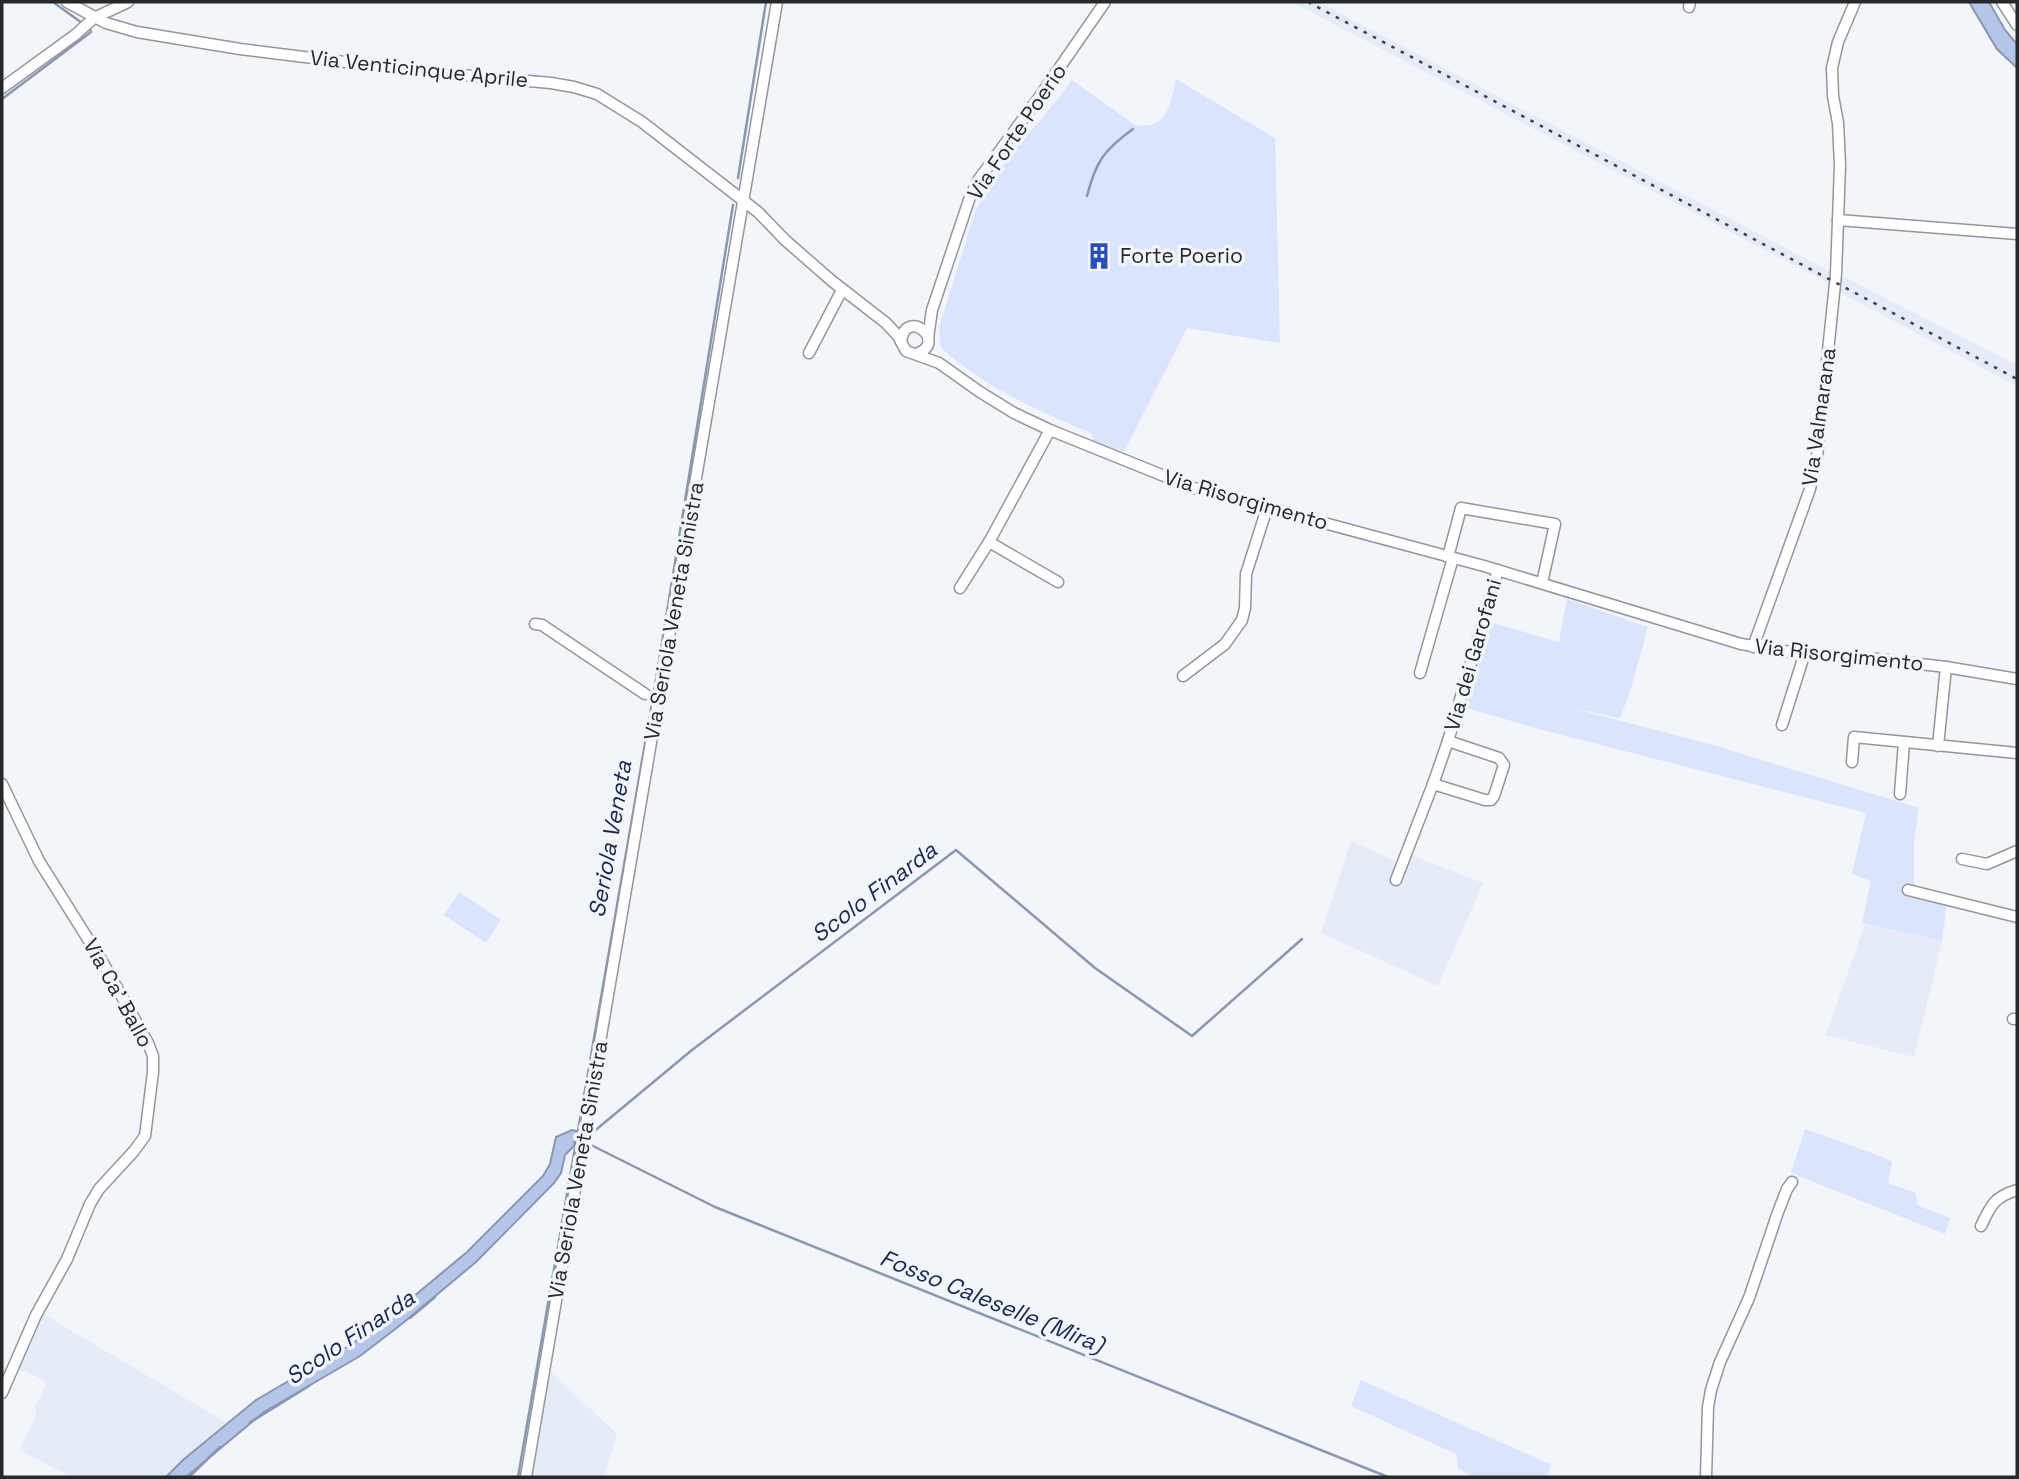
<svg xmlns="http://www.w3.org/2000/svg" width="2019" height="1479" viewBox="0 0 2019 1479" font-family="'Space Grotesk',sans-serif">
<rect width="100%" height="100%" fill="#f2f5fa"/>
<g fill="#e5ebf7">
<path d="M 1292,2 L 1319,2 L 1831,272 L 1830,284 Z"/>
<path d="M 1840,275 L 2017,365 L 2017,386 L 1839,292 Z"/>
<path d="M 1351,841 L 1399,863 L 1408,854 L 1483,883 L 1438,986 L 1321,933 Z"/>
<path d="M 1865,924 L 1942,941 L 1914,1057 L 1826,1035 Z"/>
<path d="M 43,1314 L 227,1423 L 166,1477 L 72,1477 L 19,1450 L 36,1416 L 35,1404 L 42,1395 L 46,1382 L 30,1373 L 18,1370 Z"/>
<path d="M 550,1371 L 617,1434 L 604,1477 L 532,1477 Z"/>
</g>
<g fill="#dae5fd">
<path d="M 1176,79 L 1275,138 L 1280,343 L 1187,328 L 1124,452 L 1093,441 L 1092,434 L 1089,432 C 1037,411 986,387 943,350 L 940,344 L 939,327 L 976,209 L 1006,161 L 1062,94 L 1072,80 L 1135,125 C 1167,131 1171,103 1176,79 Z"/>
<path d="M 1567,599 L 1648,627 L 1631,689 L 1620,718 L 1572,708 L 1713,745 L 1919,808 L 1914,840 L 1914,886 L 1947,903 L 1942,941 L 1862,923 L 1871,881 L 1852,874 L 1866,813 L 1535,728 L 1453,704 L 1479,619 L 1559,642 Z"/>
<path d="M 459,892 L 501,920 L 486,943 L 444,915 Z"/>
<path d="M 1805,1129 L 1880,1156 L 1892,1162 L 1888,1183 L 1916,1193 L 1917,1205 L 1950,1218 L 1945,1234 L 1791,1173 Z"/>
<path d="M 1361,1380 L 1552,1465 L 1546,1477 L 1472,1477 L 1458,1468 L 1456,1454 L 1351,1406 Z"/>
</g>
<g fill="#b5c6eb" stroke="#8a97b1" stroke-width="2">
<path d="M 1969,2 L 1989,2 L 2005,30 L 2017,44 L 2017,68 L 1997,49 Z"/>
<path d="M 572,1130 L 576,1131 L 574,1146 L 565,1155 L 561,1173 L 554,1183 L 476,1262 L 403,1323 L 360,1356 L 264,1412 L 186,1477 L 166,1477 L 183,1460 L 256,1400 L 352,1344 L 395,1312 L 467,1252 L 543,1176 L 550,1164 L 556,1137 Z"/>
</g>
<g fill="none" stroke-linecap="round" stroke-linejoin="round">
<g stroke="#8a97b1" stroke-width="2.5">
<path d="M 53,2 L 82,23"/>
<path d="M 2,99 L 91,32 L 89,27"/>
<path d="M 738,178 L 766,2"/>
<path d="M 1087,196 C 1096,161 1104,150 1133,129"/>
<path d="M 592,1133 L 692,1050 L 956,850 L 1095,968 L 1192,1036 L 1302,939"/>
<path d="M 589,1144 L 715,1207 L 1388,1477"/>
<path d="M 410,1318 L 435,1297"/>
<path d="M 249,1423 L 309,1386"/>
<path d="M 189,1477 L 220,1447"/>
<path d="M 518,1477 L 654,692 L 733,205"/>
</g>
<defs>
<g id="minor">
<path d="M 67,2 L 106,23 L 137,32 L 240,49 L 417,71 L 551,83 L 574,87 L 597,94 L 642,122 L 758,212 L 785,240 L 832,281 L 886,323 L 898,336 L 906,351 L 939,363 L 980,392 L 1014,413 L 1050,430 L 1194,488 L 1484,566 L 1741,644 L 1802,654 L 1877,659 L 1946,667 L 2017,679"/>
<path d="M 2002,2 L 2017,25"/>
<path d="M 1689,7 L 1690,2"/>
<path d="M 2,88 L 75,35 L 94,18 L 128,2"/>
<path d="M 1838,220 L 2017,234"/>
<path d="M 928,338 L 932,310 L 970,197 L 979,179 L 1040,96 L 1105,2"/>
<path d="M 901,342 C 905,306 950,342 916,354"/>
<path d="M 809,353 L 842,290"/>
<path d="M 989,542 L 1058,582"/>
<path d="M 1448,557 L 1461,508 L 1555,524 L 1542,583"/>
<path d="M 960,588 L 989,542 L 1050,430"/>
<path d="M 535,624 L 542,625 L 645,694"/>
<path d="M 1753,647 L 1810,489 L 1817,457 L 1836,274 L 1838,220 L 1840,165 L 1838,123 L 1833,96 L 1832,68 L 1838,42 L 1855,2"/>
<path d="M 1420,673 L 1453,558"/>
<path d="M 1183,676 L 1225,644 L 1242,620 L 1245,608 L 1246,574 L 1267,508"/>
<path d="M 1782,725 L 1802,662 L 1802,654"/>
<path d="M 1938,746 L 1946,667"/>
<path d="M 1852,762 L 1854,737 L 2017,753"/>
<path d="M 2,784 L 39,861 L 103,963 L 148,1043 L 153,1056 L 153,1072 L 145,1136 L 134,1151 L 99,1189 L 90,1204 L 67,1259 L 36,1315 L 2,1393"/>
<path d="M 1433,784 L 1485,800 L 1491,800 L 1494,796 L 1504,765 L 1499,758 L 1448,741"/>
<path d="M 1900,794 L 1904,742"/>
<path d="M 1962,859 L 1987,864 L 2017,851"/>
<path d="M 1396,880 L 1433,784 L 1448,741 L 1498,570"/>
<path d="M 1908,890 L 2017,917"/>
<path d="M 2013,1019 L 2017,1019"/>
<path d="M 1981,1226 C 1991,1205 1994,1197 2017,1190"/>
<path d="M 526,1477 L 777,2"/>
<path d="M 1706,1477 L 1708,1407 L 1711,1390 L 1720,1362 L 1749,1298 L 1778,1212 L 1787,1189 L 1792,1182"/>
</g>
</defs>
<use href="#minor" stroke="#94969b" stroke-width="13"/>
<use href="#minor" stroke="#fff" stroke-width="10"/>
<path stroke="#3f4143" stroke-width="2.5" stroke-dasharray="3.5 7" stroke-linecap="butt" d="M 1308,2 L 2017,379"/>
</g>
<defs>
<symbol id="building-bare" viewBox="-9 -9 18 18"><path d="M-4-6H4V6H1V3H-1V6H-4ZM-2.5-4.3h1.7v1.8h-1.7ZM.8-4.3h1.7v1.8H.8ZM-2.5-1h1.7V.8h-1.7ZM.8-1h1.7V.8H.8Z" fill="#284ebd" stroke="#f2f5fa" stroke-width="2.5" paint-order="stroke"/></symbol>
</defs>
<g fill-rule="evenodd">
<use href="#building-bare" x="1080" y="237" width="38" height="38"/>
</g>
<g text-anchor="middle" stroke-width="7" stroke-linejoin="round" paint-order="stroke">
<g font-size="21" fill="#27282a" stroke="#f2f5fa">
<text transform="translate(419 69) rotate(6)" y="7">Via Venticinque Aprile</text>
<text transform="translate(1017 132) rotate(-56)" y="7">Via Forte Poerio</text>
<text transform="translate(1819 417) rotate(-82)" y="7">Via Valmarana</text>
<text transform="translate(1246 500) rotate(16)" y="7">Via Risorgimento</text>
<text transform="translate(674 611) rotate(-80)" y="7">Via Seriola Veneta Sinistra</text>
<text transform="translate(1473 655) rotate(-74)" y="7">Via dei Garofani</text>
<text transform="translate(1839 655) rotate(6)" y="7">Via Risorgimento</text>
<text transform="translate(118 993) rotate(61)" y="7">Via Ca' Ballo</text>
<text transform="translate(578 1170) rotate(-80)" y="7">Via Seriola Veneta Sinistra</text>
</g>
<g font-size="21" fill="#27282a" stroke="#f2f5fa" text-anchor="start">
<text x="1120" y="263">Forte Poerio</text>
</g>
<g font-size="23" font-style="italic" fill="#152754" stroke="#f2f5fa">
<text transform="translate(610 839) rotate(-80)" y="8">Seriola Veneta</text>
<text transform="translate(874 892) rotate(-37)" y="8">Scolo Finarda</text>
<text transform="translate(992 1301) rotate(22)" y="8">Fosso Caleselle (Mira)</text>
<text transform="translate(350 1337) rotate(-34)" y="8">Scolo Finarda</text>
</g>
</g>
<rect width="2019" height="1479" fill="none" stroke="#27282a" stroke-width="7"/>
</svg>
